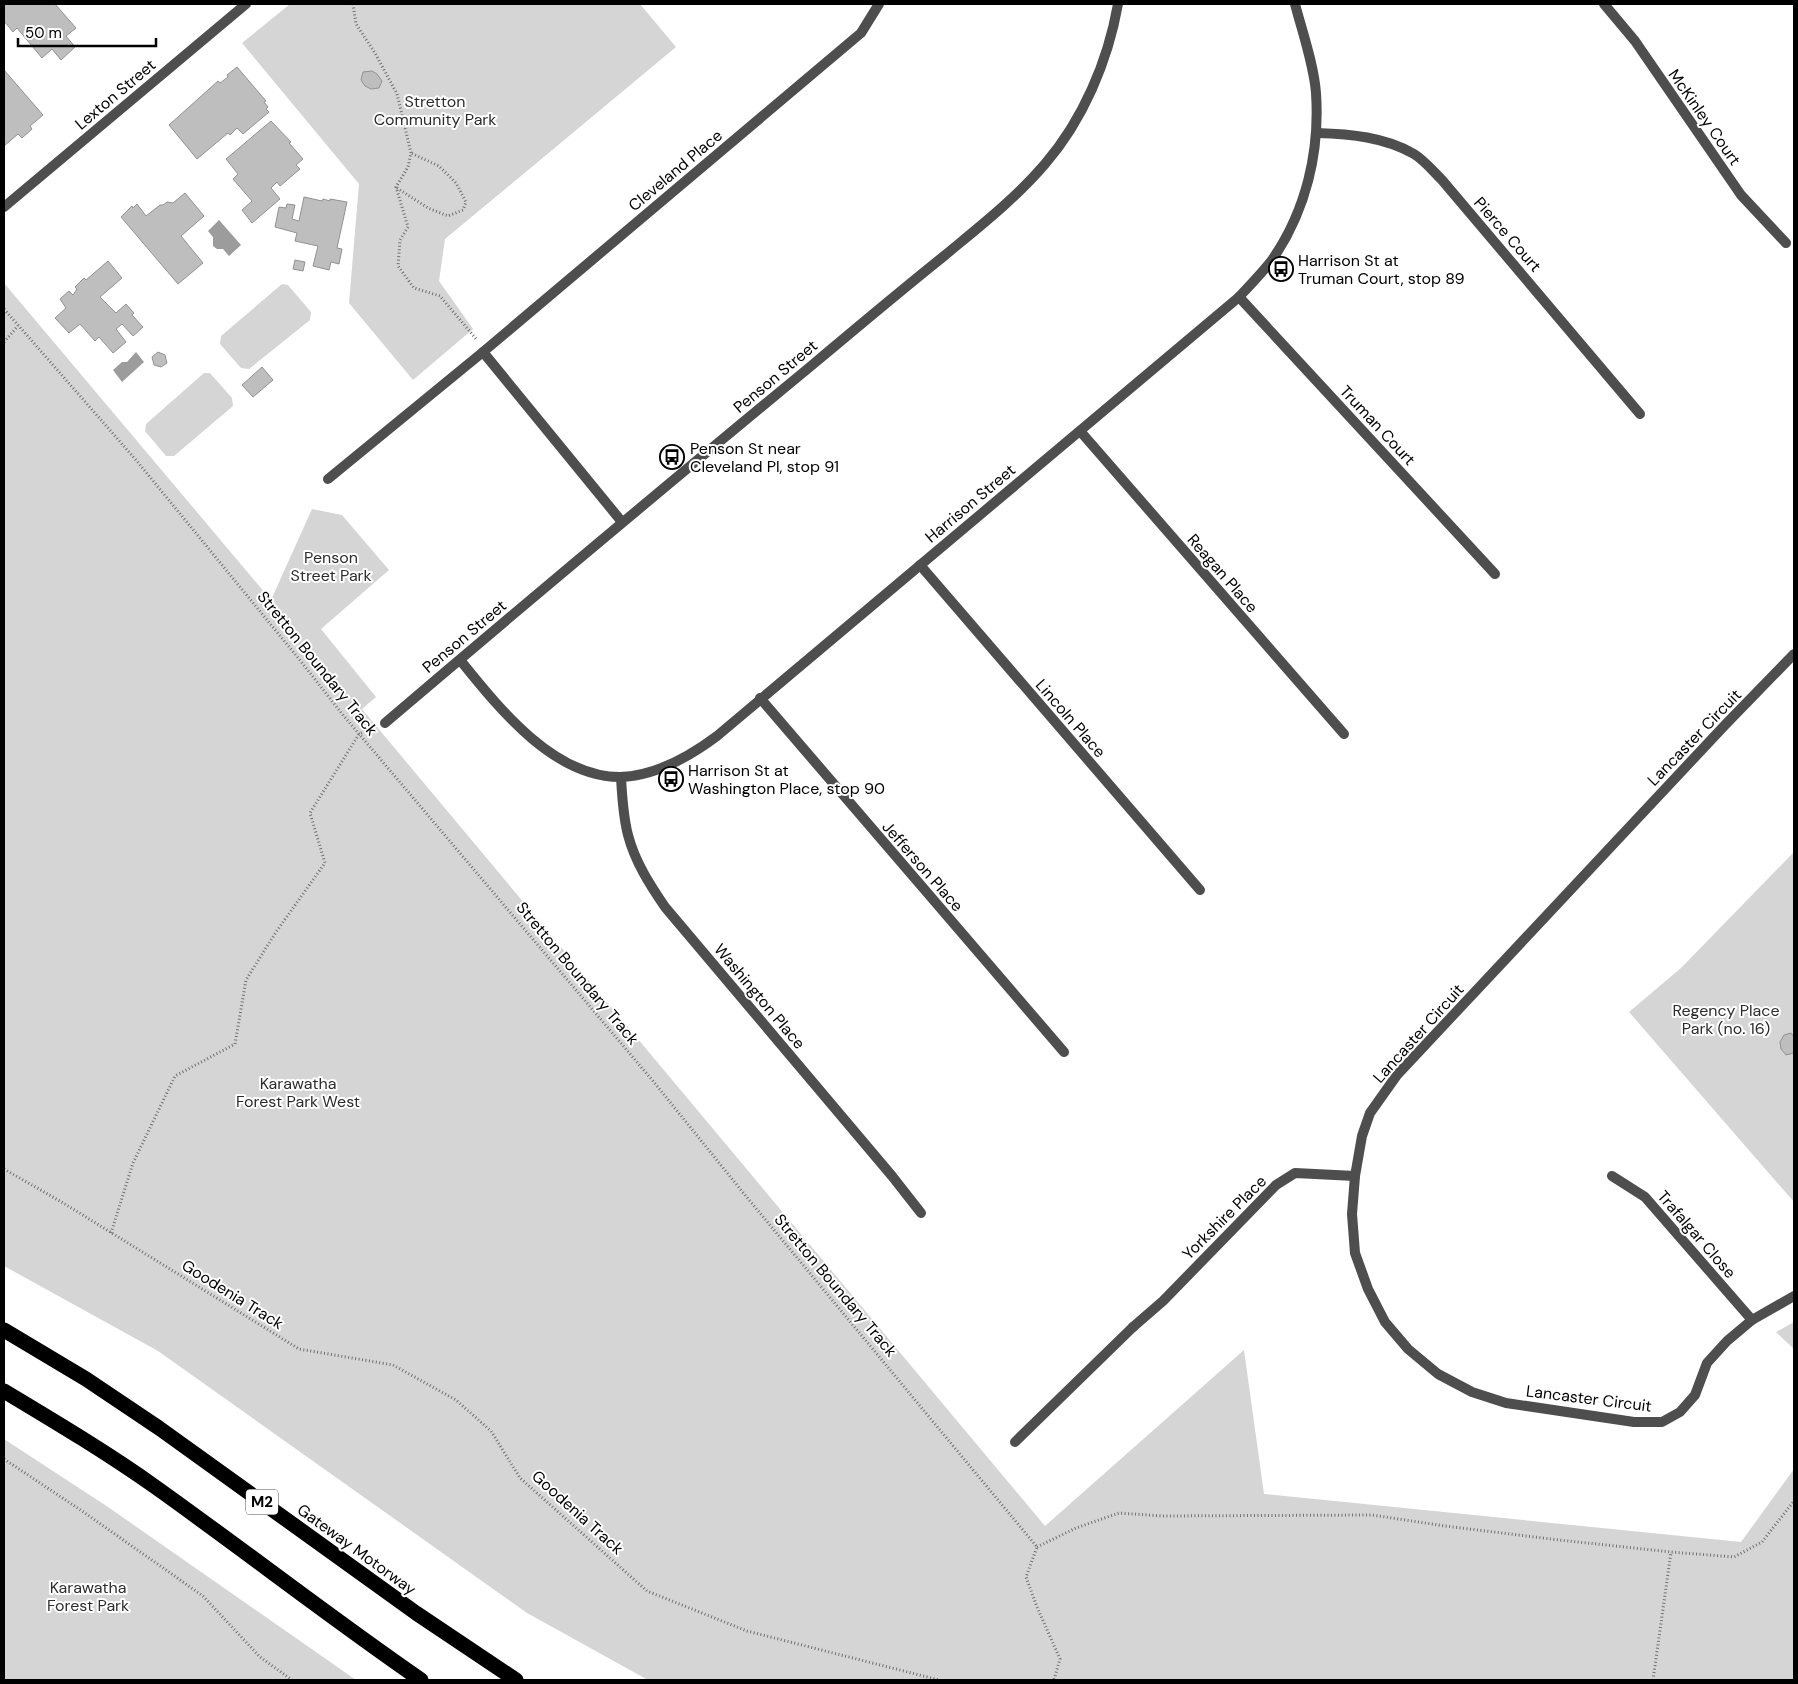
<svg xmlns="http://www.w3.org/2000/svg" width="1798" height="1684" viewBox="0 0 1798 1684" font-family="'DM Sans',sans-serif">
<rect width="100%" height="100%" fill="#fff"/>
<g fill="#d5d5d5">
<path d="M 290,4 L 640,4 L 676,47 L 445,239 L 439,281 L 473,329 L 413,380 L 349,303 L 359,184 L 242,43 Z"/>
<path d="M 4,283 L 271,600 L 312,509 L 342,515 L 389,570 L 321,629 L 376,697 L 362,709 L 1045,1526 L 1244,1350 L 1264,1494 L 1741,1542 L 1794,1469 L 1794,1680 L 648,1680 L 527,1613 L 158,1351 L 4,1266 Z"/>
<path d="M 282,284 L 288,285 L 311,312 L 310,320 L 249,369 L 241,368 L 220,344 L 221,336 Z"/>
<path d="M 204,373 L 210,373 L 232,398 L 233,406 L 174,456 L 166,456 L 145,431 L 146,424 Z"/>
<path d="M 1794,852 L 1794,1202 L 1629,1012 L 1681,968 Z"/>
<path d="M 1794,1322 L 1794,1349 L 1776,1332 Z"/>
<path d="M 4,1439 L 108,1507 L 356,1680 L 4,1680 Z"/>
</g>
<g fill="#9c9c9c">
<path d="M 219,220 L 241,245 L 229,256 L 223,249 L 217,249 L 213,246 L 213,237 L 208,231 Z"/>
<path d="M 136,352 L 144,362 L 122,382 L 113,370 L 122,362 L 127,362 Z"/>
</g>
<g fill="#bebebe" stroke="#929292">
<path d="M 4,4 L 55,4 L 76,28 L 66,36 L 75,47 L 61,60 L 52,49 L 42,58 L 17,28 L 13,32 L 4,21 Z"/>
<path d="M 237,67 L 266,101 L 264,102 L 268,107 L 266,109 L 269,112 L 243,134 L 237,128 L 230,135 L 228,133 L 197,159 L 169,125 L 218,81 L 220,83 L 228,77 L 227,75 Z"/>
<path d="M 4,70 L 43,115 L 30,126 L 32,129 L 22,138 L 18,134 L 4,146 Z"/>
<path d="M 372,71 L 377,74 L 382,81 L 379,88 L 371,89 L 365,86 L 361,80 L 363,72 Z"/>
<path d="M 271,121 L 291,142 L 289,143 L 303,159 L 296,165 L 300,169 L 280,186 L 277,182 L 271,188 L 280,199 L 252,223 L 242,210 L 252,201 L 233,179 L 238,174 L 226,159 Z"/>
<path d="M 185,193 L 204,216 L 181,236 L 203,263 L 178,284 L 121,217 L 132,206 L 133,208 L 137,204 L 146,216 L 160,205 L 163,205 L 167,202 L 173,203 Z"/>
<path d="M 304,197 L 322,201 L 323,199 L 330,201 L 330,199 L 347,202 L 337,248 L 342,249 L 339,264 L 331,262 L 329,270 L 313,266 L 318,246 L 295,241 L 297,233 L 275,227 L 279,207 L 286,208 L 287,204 L 295,205 L 292,219 L 299,221 Z"/>
<path d="M 295,260 L 305,262 L 303,271 L 293,269 Z"/>
<path d="M 108,261 L 122,278 L 100,297 L 116,313 L 126,304 L 134,313 L 132,315 L 143,327 L 133,336 L 122,324 L 116,329 L 126,342 L 113,353 L 99,337 L 95,341 L 80,324 L 69,333 L 55,318 L 66,308 L 60,299 L 69,291 L 73,295 L 77,289 L 75,287 L 84,278 L 86,280 Z"/>
<path d="M 158,352 L 165,355 L 167,363 L 161,367 L 154,365 L 152,357 Z"/>
<path d="M 262,367 L 273,380 L 253,397 L 242,385 Z"/>
<path d="M 1791,1033 L 1794,1037 L 1794,1053 L 1786,1055 L 1781,1049 L 1780,1042 L 1784,1035 Z"/>
</g>
<g fill="none" stroke-linecap="round" stroke-linejoin="round">
<g stroke="#707070" stroke-width="3" stroke-dasharray="1 2.5" stroke-linecap="butt">
<path d="M 353,4 L 356,24 L 375,53 L 397,94 L 411,153 L 408,167 L 396,187 L 408,227 L 400,240 L 398,266 L 414,288 L 440,296 L 477,340"/>
<path d="M 397,188 L 428,208 L 448,216 L 463,210 L 466,202 L 456,183 L 439,166 L 411,153"/>
<path d="M 4,309 L 136,460 L 299,659 L 343,715 L 653,1081 L 745,1195 L 1037,1547 L 1026,1577 L 1037,1607 L 1060,1659 L 1054,1680"/>
<path d="M 4,342 L 18,326"/>
<path d="M 4,1169 L 65,1204 L 299,1349 L 393,1365 L 456,1400 L 491,1431 L 520,1478 L 647,1591 L 747,1631 L 939,1680"/>
<path d="M 111,1233 L 133,1163 L 175,1076 L 235,1044 L 246,980 L 276,932 L 325,863 L 310,813 L 359,734 L 374,728"/>
<path d="M 4,1459 L 82,1511 L 203,1596 L 260,1657 L 292,1680"/>
<path d="M 1037,1547 L 1076,1528 L 1119,1513 L 1162,1516 L 1372,1515 L 1445,1526 L 1559,1540 L 1671,1552 L 1734,1557 L 1762,1542 L 1794,1501"/>
<path d="M 1653,1680 L 1671,1552"/>
</g>
<path stroke="#4e4e4e" stroke-width="10" d="M 1015,1442 L 1133,1327"/>
<g stroke="#4e4e4e" stroke-width="10">
<path d="M 1604,4 L 1635,41 L 1741,195 L 1786,243"/>
<path d="M 1317,133 C 1350,134 1385,137 1414,154 C 1424,160 1434,172 1442,180 L 1640,414"/>
<path d="M 4,207 L 246,4"/>
<path d="M 1239,297 L 1495,574"/>
<path d="M 483,352 L 622,522"/>
<path d="M 1080,431 L 1344,734"/>
<path d="M 328,479 L 483,352 L 861,33 L 879,4"/>
<path d="M 920,565 L 1200,890"/>
<path d="M 1794,654 L 1725,725 L 1397,1075 L 1370,1113 L 1362,1136 L 1355,1176 L 1352,1214 L 1355,1253 L 1368,1289 L 1385,1322 L 1408,1349 L 1438,1374 L 1472,1392 L 1506,1403 L 1634,1422 L 1662,1422 L 1680,1412 L 1695,1395 L 1707,1363 L 1727,1341 L 1752,1320 L 1794,1296"/>
<path d="M 460,660 C 498,707 553,777 620,777 C 656,776 689,757 717,736 L 1239,297 C 1250,285 1262,273 1272,260 C 1306,211 1320,152 1316,93 C 1314,65 1302,31 1295,4"/>
<path d="M 760,698 L 1064,1052"/>
<path d="M 385,723 C 526,603 668,484 811,366 C 855,329 899,292 944,256 C 979,227 1015,199 1045,164 C 1083,120 1108,61 1118,4"/>
<path d="M 621,777 C 622,796 623,816 628,835 C 635,862 650,885 665,907 L 892,1176 L 921,1213"/>
<path d="M 1612,1176 L 1645,1197 L 1752,1320"/>
<path d="M 1133,1327 L 1163,1301 L 1276,1185 L 1295,1173 L 1355,1176"/>
</g>
<g stroke="#000" stroke-width="15">
<path d="M 4,1330 L 86,1379 L 159,1428 L 416,1613 L 516,1680"/>
<path d="M 4,1391 C 54,1421 106,1452 154,1486 C 244,1550 331,1618 421,1680"/>
</g>
</g>
<defs>
<symbol id="bus-ring" viewBox="-11 -11 22 22"><circle r="9.5" fill="#fff" stroke="#000" stroke-width="1.5"/><path d="M-5-6H5V4H4V6H2V4H-2V6H-4V4H-5ZM-3.5-4V0h7V-4ZM-3.5 1.2v1.5H-2V1.2ZM2 1.2v1.5H3.5V1.2Z" fill="#000"/></symbol>
</defs>
<g fill-rule="evenodd">
<use href="#bus-ring" x="1267" y="255" width="28" height="28"/>
<use href="#bus-ring" x="658" y="443" width="28" height="28"/>
<use href="#bus-ring" x="657" y="765" width="28" height="28"/>
</g>
<g text-anchor="middle" stroke-width="4" stroke-linejoin="round" paint-order="stroke">
<rect fill="#fff" stroke="#4c4c4c" stroke-width="1" x="246" y="1489.5" width="32" height="25" rx="4"/>
<g font-size="15" font-weight="bold" fill="#000">
<text x="262" y="1507">M2</text>
</g>
<g font-size="16" fill="#000" stroke="#fff">
<text transform="translate(115 94) rotate(-40)" y="6">Lexton Street</text>
<text transform="translate(1705 117) rotate(55)" y="6">McKinley Court</text>
<text transform="translate(675 170) rotate(-40)" y="6">Cleveland Place</text>
<text transform="translate(1508 234) rotate(49)" y="6">Pierce Court</text>
<text transform="translate(775 376) rotate(-40)" y="6">Penson Street</text>
<text transform="translate(1378 425) rotate(47)" y="6">Truman Court</text>
<text transform="translate(970 503) rotate(-40)" y="6">Harrison Street</text>
<text transform="translate(1223 573) rotate(49)" y="6">Reagan Place</text>
<text transform="translate(464 636) rotate(-40)" y="6">Penson Street</text>
<text transform="translate(318 663) rotate(51)" y="6">Stretton Boundary Track</text>
<text transform="translate(1071 718) rotate(49)" y="6">Lincoln Place</text>
<text transform="translate(1694 737) rotate(-46)" y="6">Lancaster Circuit</text>
<text transform="translate(923 866) rotate(49)" y="6">Jefferson Place</text>
<text transform="translate(578 973) rotate(50)" y="6">Stretton Boundary Track</text>
<text transform="translate(760 996) rotate(50)" y="6">Washington Place</text>
<text transform="translate(1418 1033) rotate(-48)" y="6">Lancaster Circuit</text>
<text transform="translate(1224 1217) rotate(-45)" y="6">Yorkshire Place</text>
<text transform="translate(1697 1234) rotate(49)" y="6">Trafalgar Close</text>
<text transform="translate(836 1285) rotate(50)" y="6">Stretton Boundary Track</text>
<text transform="translate(233 1294) rotate(32)" y="6">Goodenia Track</text>
<text transform="translate(1589 1398) rotate(7)" y="6">Lancaster Circuit</text>
<text transform="translate(578 1512) rotate(42)" y="6">Goodenia Track</text>
<text transform="translate(357 1549) rotate(36)" y="6">Gateway Motorway</text>
</g>
<g font-size="16" fill="#2c2c2c" stroke="#fff">
<text x="435" y="107">Stretton<tspan x="435" dy="18">Community Park</tspan></text>
<text x="331" y="563">Penson<tspan x="331" dy="18">Street Park</tspan></text>
<text x="1726" y="1016">Regency Place<tspan x="1726" dy="18">Park (no. 16)</tspan></text>
<text x="298" y="1089">Karawatha<tspan x="298" dy="18">Forest Park West</tspan></text>
<text x="88" y="1593">Karawatha<tspan x="88" dy="18">Forest Park</tspan></text>
</g>
<g font-size="16" fill="#000" stroke="#fff" text-anchor="start">
<text x="1298" y="266">Harrison St at<tspan x="1298" dy="18">Truman Court, stop 89</tspan></text>
<text x="690" y="454">Penson St near<tspan x="690" dy="18">Cleveland Pl, stop 91</tspan></text>
<text x="688" y="776">Harrison St at<tspan x="688" dy="18">Washington Place, stop 90</tspan></text>
</g>
</g>
<rect width="1798" height="1684" fill="none" stroke="#000000" stroke-width="10"/>
<path d="M18 38v8h138v-8" fill="none" stroke="#000000" stroke-width="2.5"/>
<text x="25" y="38" font-size="15" fill="#000000" stroke="#ffffff" stroke-width="4" paint-order="stroke">50 m</text>
</svg>
